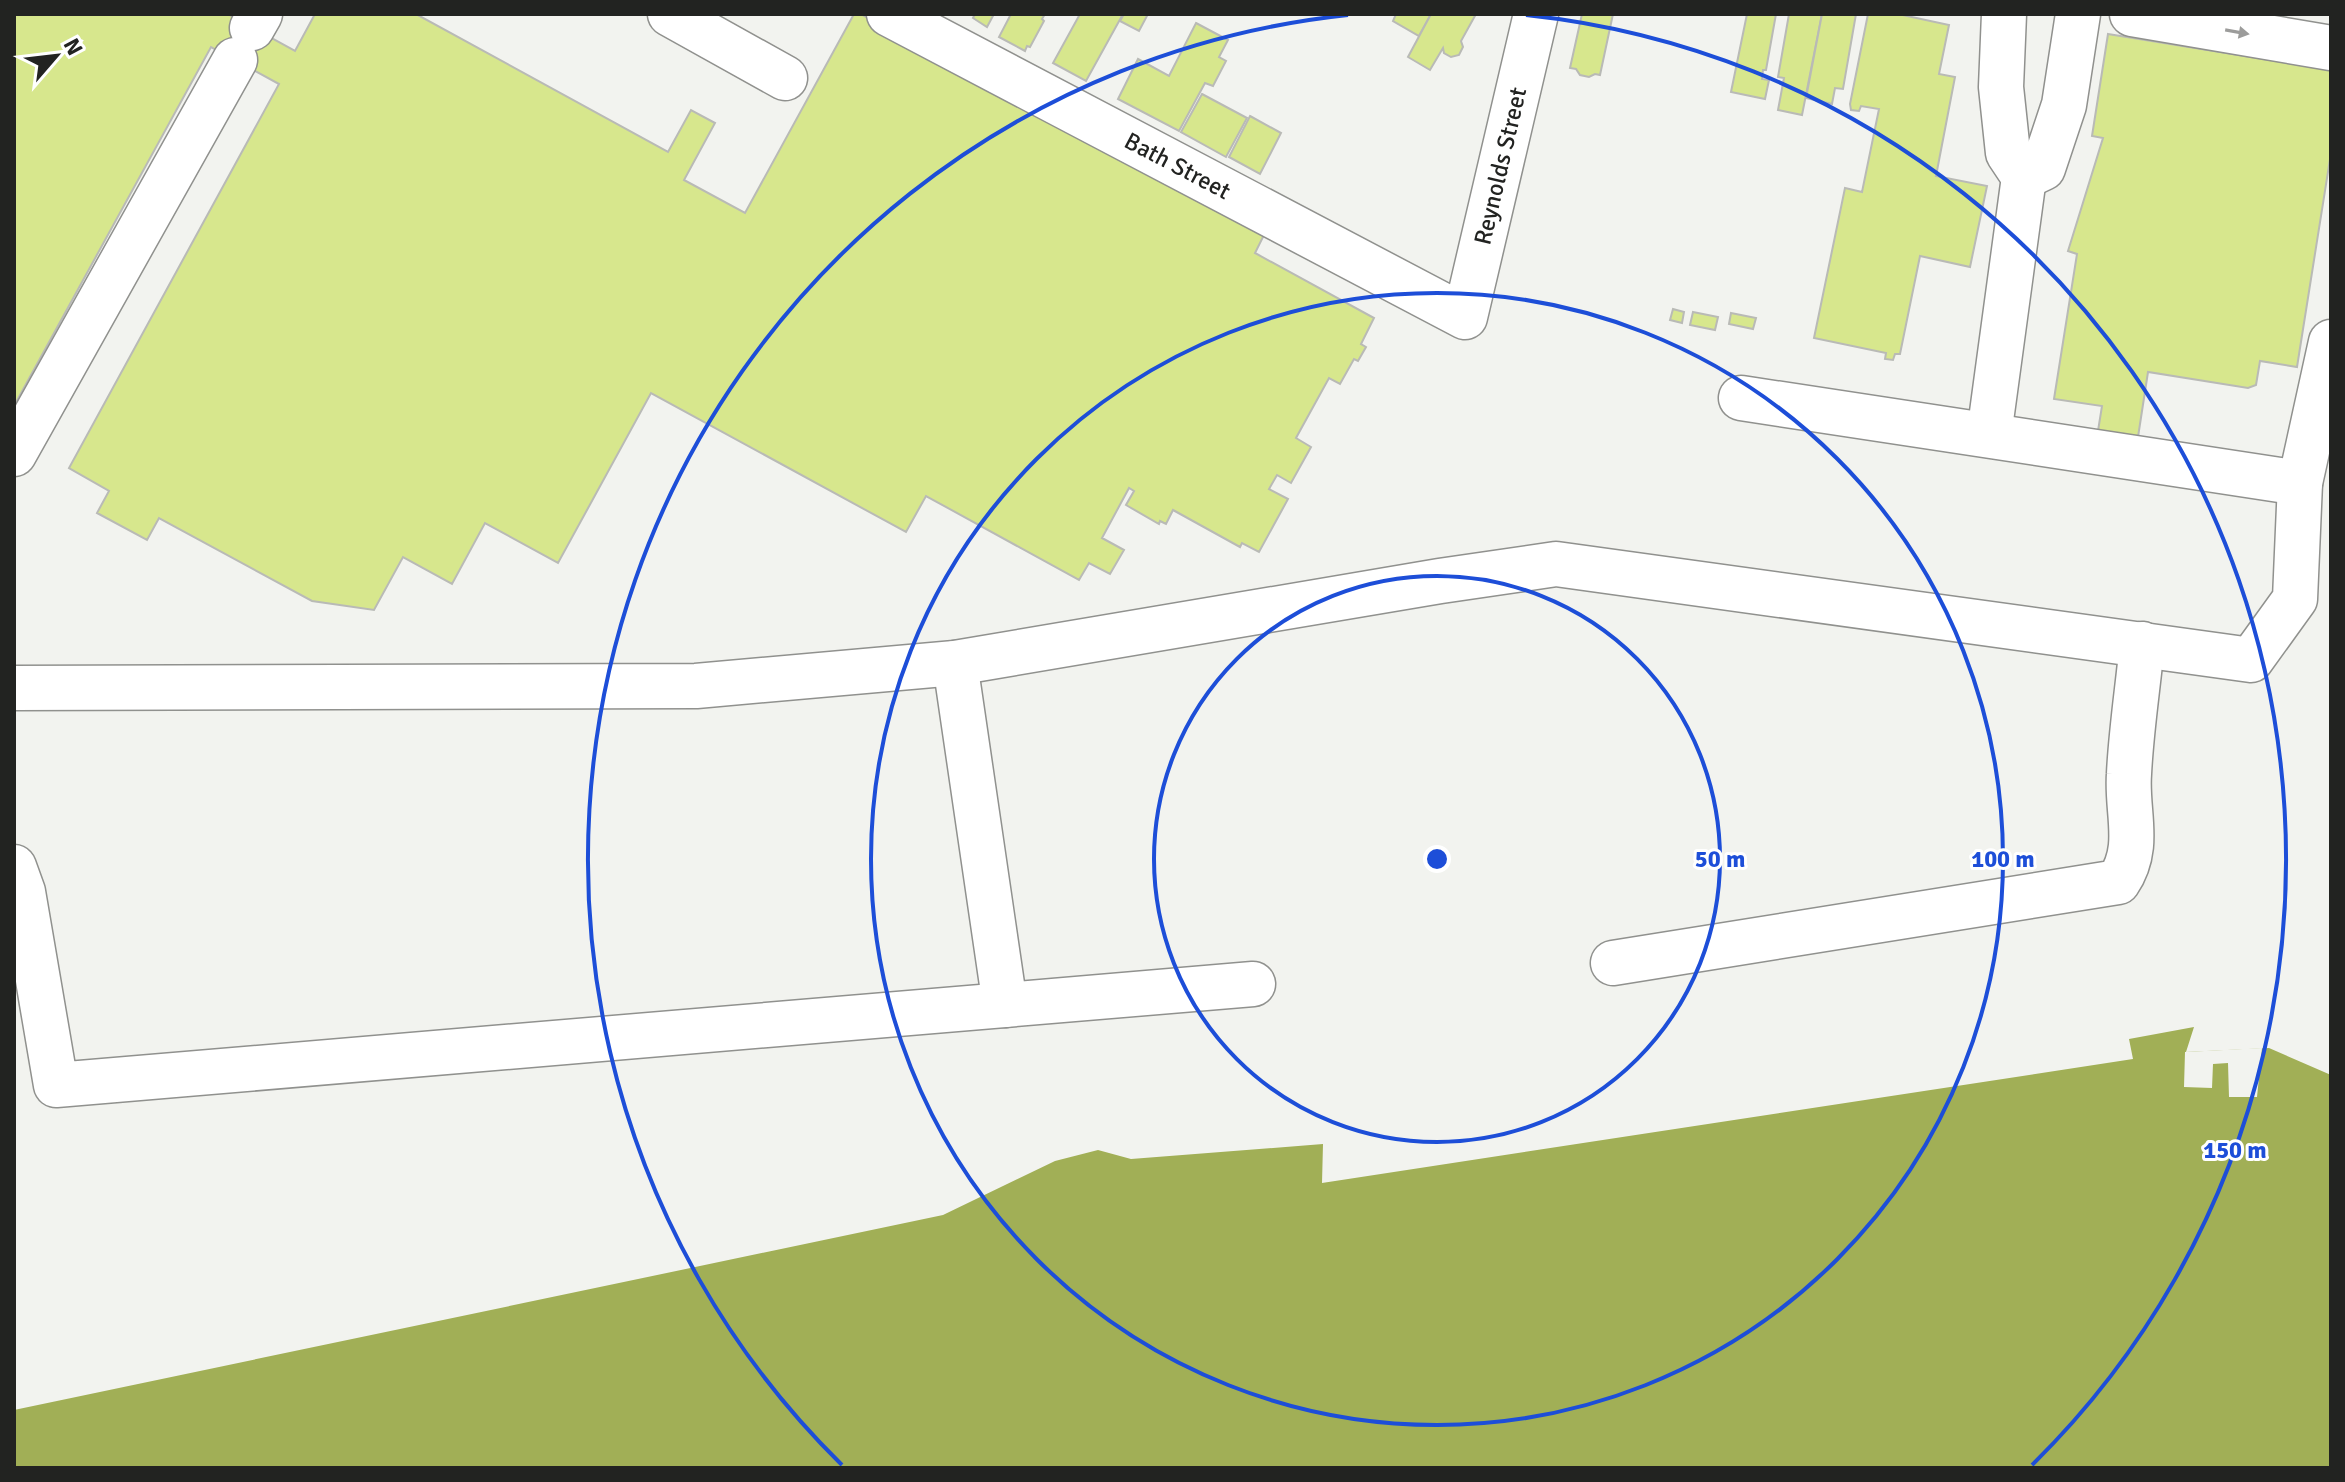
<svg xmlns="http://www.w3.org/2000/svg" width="2345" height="1482" font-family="Signika,sans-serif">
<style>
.water{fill:#a1af56}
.pier{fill:#f2f3ef}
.building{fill:#d7e78d;stroke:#b9bab6;stroke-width:2}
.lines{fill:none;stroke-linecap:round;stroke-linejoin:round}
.minor-casing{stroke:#90918e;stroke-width:47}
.minor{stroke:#fff;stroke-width:44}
.oneway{fill:#9c9c9b}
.ring{fill:none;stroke:#1d4ed8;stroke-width:4}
.labels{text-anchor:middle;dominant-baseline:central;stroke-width:6;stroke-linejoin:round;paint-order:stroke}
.street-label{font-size:24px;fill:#222321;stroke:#fff}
.centre{fill:#1d4ed8;stroke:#fff;stroke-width:4}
.ring-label{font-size:24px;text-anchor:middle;font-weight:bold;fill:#1d4ed8;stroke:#fff;stroke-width:6;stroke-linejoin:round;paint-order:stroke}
</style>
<rect width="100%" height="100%" fill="#f2f3ef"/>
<!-- water -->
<path class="water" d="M2194,1027L2186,1052L2269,1048L2331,1075V1468H14V1410L943,1215L1055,1161L1098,1150L1131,1159L1323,1144L1322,1183L2133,1059L2129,1039Z"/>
<!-- pier -->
<path class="pier" d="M2262,1048L2257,1097H2229L2228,1063L2213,1064L2212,1088L2184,1087L2185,1052Z"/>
<!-- building -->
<g class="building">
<path d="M14,14H228L295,51L315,14H416L668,152L691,110L715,123L684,180L745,213L854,14H861L1264,235L1255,253L1374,318L1361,344L1366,347L1358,361L1354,359L1340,384L1329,378L1296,438L1311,447L1291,483L1277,475L1269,489L1288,499L1259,552L1242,543L1240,547L1173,510L1166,524L1160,521L1159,524L1126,505L1134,491L1129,488L1102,538L1124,550L1110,574L1089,563L1079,580L926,496L906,532L651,393L558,563L485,523L452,584L403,557L374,610L312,601L159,518L147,540L97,513L109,491L69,468L279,84L211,47L14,406Z"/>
<path d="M975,14H994L987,27L973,18Z"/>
<path d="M1011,14H1045L1042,19L1044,21L1030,47L1027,46L1025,51L999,37Z"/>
<path d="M1080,14H1123L1086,81L1053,63Z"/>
<path d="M1124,14H1148L1139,31L1120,21Z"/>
<path d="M1396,14H1431L1419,36L1393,21Z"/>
<path d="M1431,14H1476L1461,41L1463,47L1459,55L1451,57L1444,53L1443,48L1430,70L1408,57Z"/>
<path d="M1582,14H1613L1600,75L1595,74L1589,77L1580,75L1576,69L1570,68Z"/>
<path d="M1747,14H1776L1766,70H1763L1762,79L1769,80L1765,99L1731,92Z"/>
<path d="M1789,14H1822L1802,115L1778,110L1784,78L1778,77Z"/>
<path d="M1822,14H1856L1843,89L1835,88L1832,104L1806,98Z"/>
<path d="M1868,14H1898L1949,25L1939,74L1955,77L1936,176L1987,186L1970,267L1920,256L1900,354H1895L1893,360L1885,359L1886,353L1814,338L1845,188L1862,192L1879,109L1861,106L1859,111L1851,110L1850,104Z"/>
<path d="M1196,23L1228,40L1219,57L1226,61L1213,86L1205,83L1179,131L1118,99L1138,59L1169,76Z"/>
<path d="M2108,34L2331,70V153L2297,367L2260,361L2256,385L2248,388L2148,372L2138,437L2098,431L2102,406L2054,399L2077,254L2068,251L2103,138L2092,136Z"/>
<path d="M1202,94L1247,118L1226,157L1181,132Z"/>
<path d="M1250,116L1281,133L1260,174L1229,157Z"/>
<path d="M1673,309L1684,312L1682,323L1670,320Z"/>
<path d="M1693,312L1718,317L1715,330L1690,325Z"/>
<path d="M1731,313L1756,318L1753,329L1729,324Z"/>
</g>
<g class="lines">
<!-- minor casing -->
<g class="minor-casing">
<g id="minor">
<path d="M670,14L785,78"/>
<path id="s1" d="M889,14L1465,317L1536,14"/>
<path d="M2132,14L2331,48"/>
<path d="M252,28L260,14"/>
<path d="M2024,177L2043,168L2064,105L2078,14"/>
<path d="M1741,398L2300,483L2331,342"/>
<path d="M1989,435L2024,177L2008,153L2001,87L2004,14"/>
<path d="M14,454L235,60"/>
<path d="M955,663L1005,1005"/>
<path d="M14,688L696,686L955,663L1440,581L1556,564L2251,660L2295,599L2300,483"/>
<path d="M14,867L23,892L56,1085L1253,984"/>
<path d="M1613,963L2118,882C2142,847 2126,812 2129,774C2131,731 2138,687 2142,644"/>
</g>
</g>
<!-- minor -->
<use href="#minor" class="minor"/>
</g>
<!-- one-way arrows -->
<defs><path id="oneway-solid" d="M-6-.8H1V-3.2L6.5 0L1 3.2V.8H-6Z" transform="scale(2)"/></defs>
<use class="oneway" href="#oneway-solid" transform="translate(2237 32) rotate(10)"/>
<!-- distance rings -->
<g class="ring">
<circle cx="1437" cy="859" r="283"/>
<circle cx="1437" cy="859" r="566"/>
<path d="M842 1465A849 849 0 0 1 1348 15M1526 15A849 849 0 0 1 2032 1465"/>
</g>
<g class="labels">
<!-- street labels -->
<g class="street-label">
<text stroke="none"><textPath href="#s1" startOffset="326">Bath Street</textPath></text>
<text stroke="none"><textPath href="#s1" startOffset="806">Reynolds Street</textPath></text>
</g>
</g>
<circle cx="1437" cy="859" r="12" class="centre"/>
<g class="ring-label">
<text x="1720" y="867">50 m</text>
<text x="2003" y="867">100 m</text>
<text x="2235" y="1158">150 m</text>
</g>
<!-- border -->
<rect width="2345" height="1482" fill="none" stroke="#222321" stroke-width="32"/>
<!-- north arrow -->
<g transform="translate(56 56) rotate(62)" stroke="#ffffff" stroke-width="6" paint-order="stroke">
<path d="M0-6L14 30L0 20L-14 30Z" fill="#222321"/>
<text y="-12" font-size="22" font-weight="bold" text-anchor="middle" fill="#222321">N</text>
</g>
</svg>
